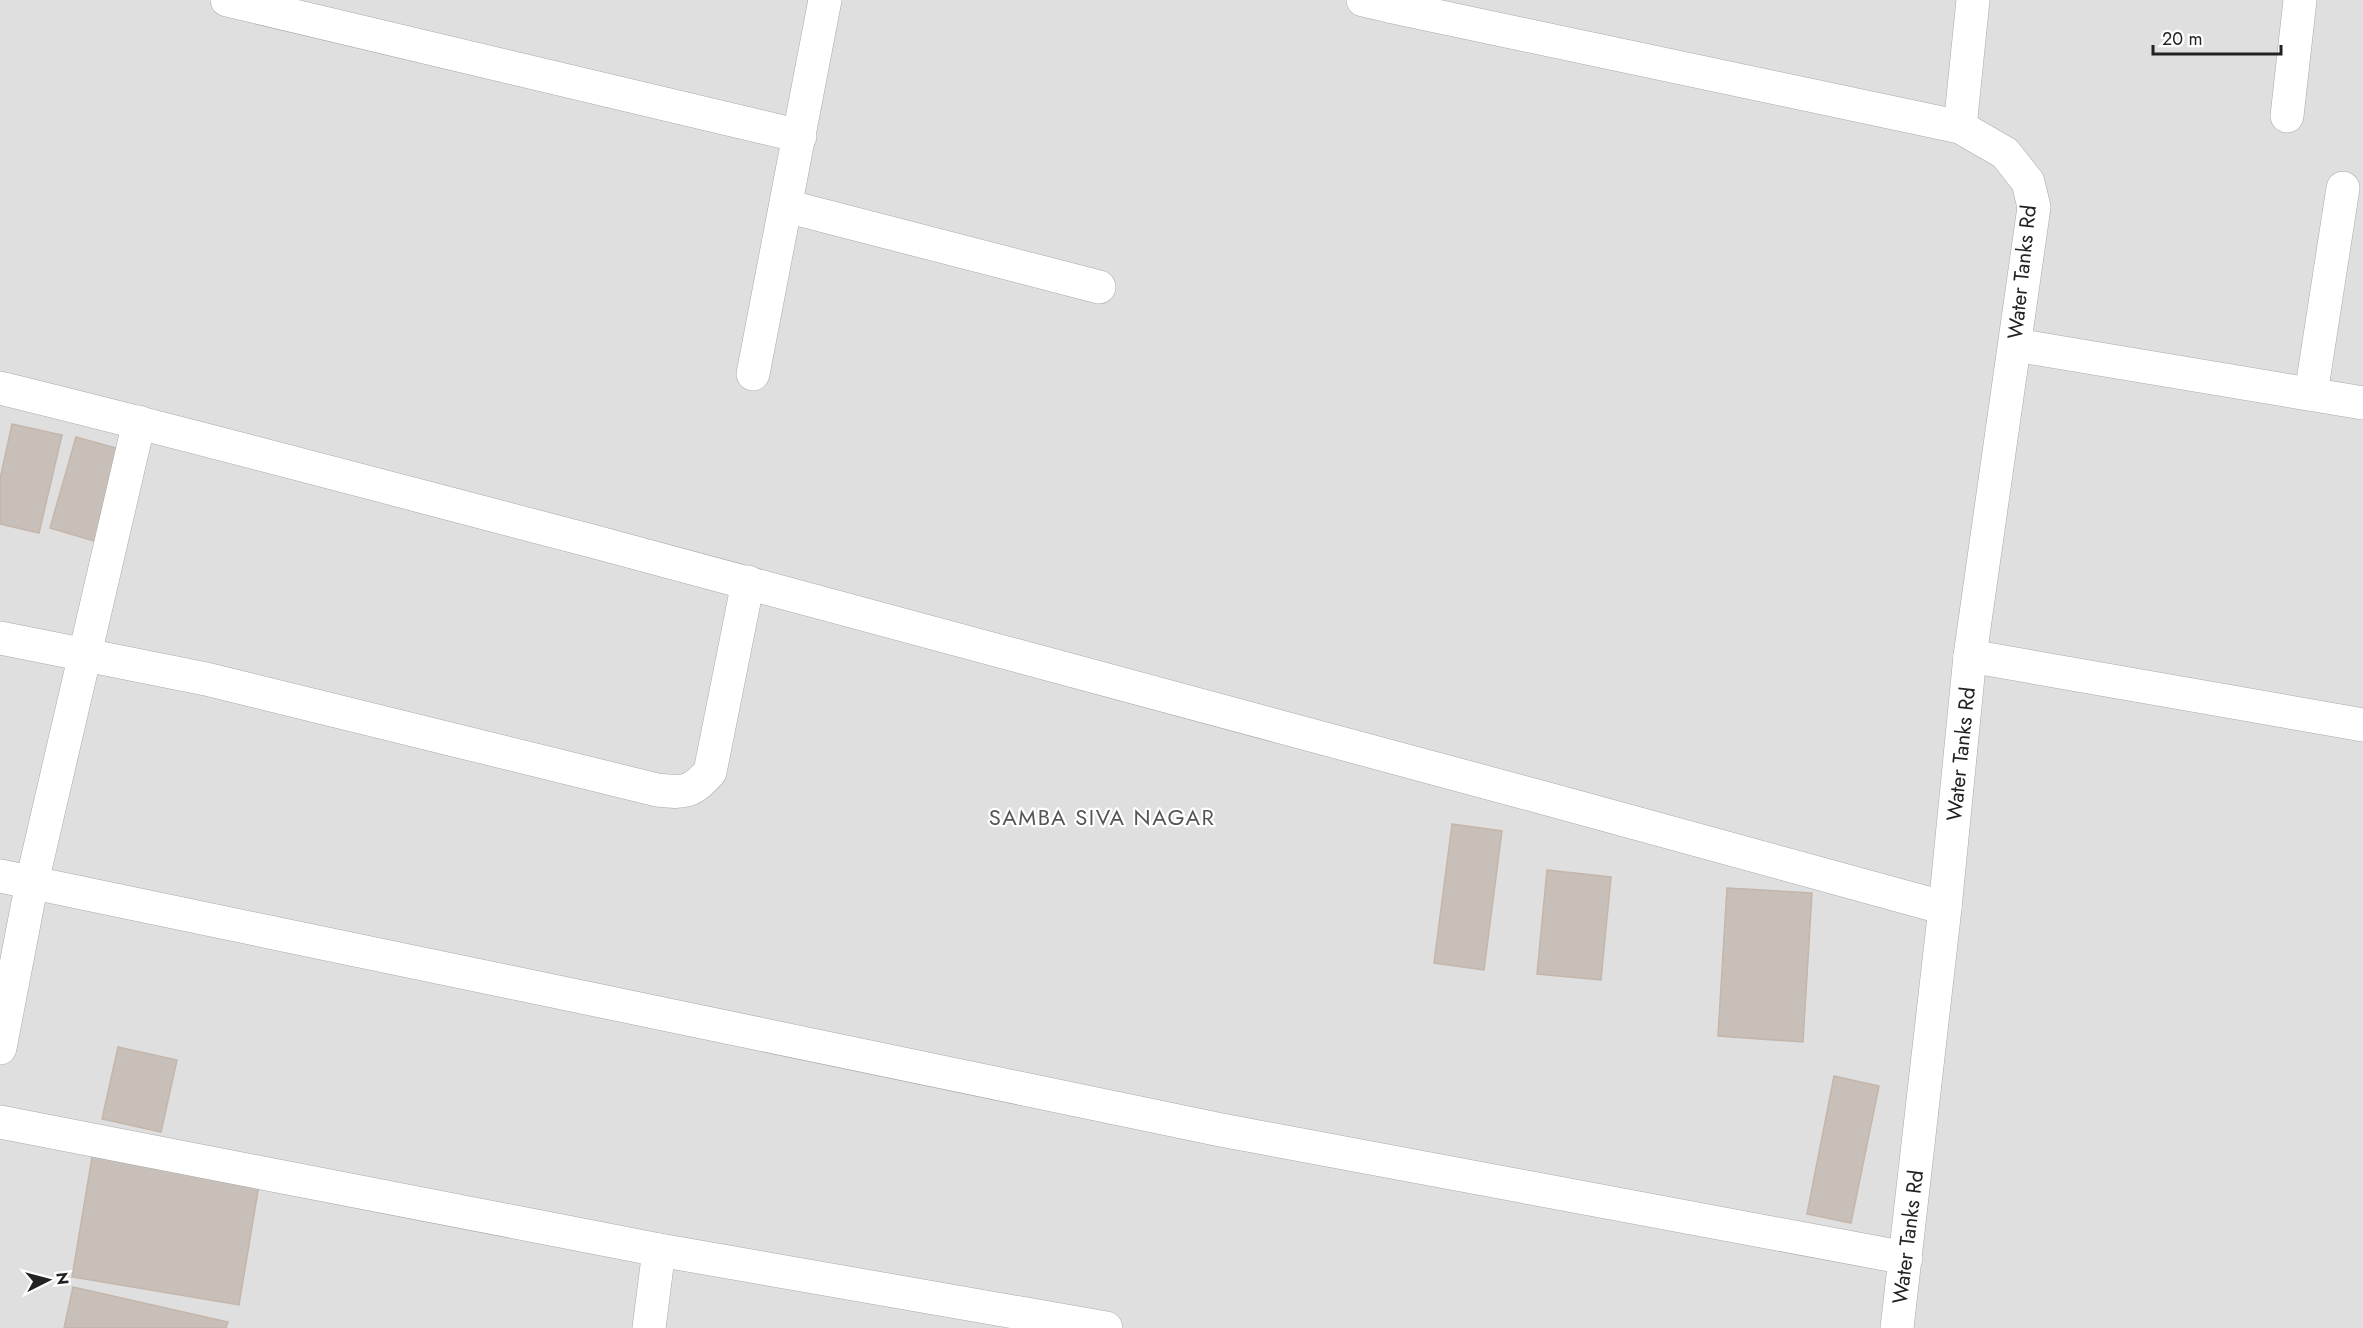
<svg xmlns="http://www.w3.org/2000/svg" width="2363" height="1328" font-family="Jost,sans-serif">
<style>
.residential{fill:#e0dfdf}
.building{fill:#c7bfb8;stroke:#c4b6ab;stroke-width:1.5}
.lines{fill:none;stroke-linecap:round;stroke-linejoin:round}
.minor-casing{stroke:#a9a9a9;stroke-width:34}
.tertiary-casing{stroke:#a9a9a9;stroke-width:34}
.minor{stroke:#fff;stroke-width:33}
.tertiary{stroke:#fff;stroke-width:33}
.labels{text-anchor:middle;dominant-baseline:central;stroke-width:4.5;stroke-linejoin:round;paint-order:stroke}
.street-label{font-size:21px;fill:#222;stroke:#fff}
.neighbourhood-label{font-size:22px;letter-spacing:1.5px;fill:#555;stroke:#fff}
</style>
<rect width="100%" height="100%" fill="#f2efe9"/>
<!-- residential -->
<rect class="residential" x="0" y="0" width="2363" height="1328"/>
<!-- building -->
<g class="building">
<path d="M12,424L62,435L39,533L0,524V479Z"/>
<path d="M76,437L127,451L101,543L50,528Z"/>
<path d="M1452,824L1502,831L1484,970L1434,963Z"/>
<path d="M1547,870L1611,877L1601,980L1537,974Z"/>
<path d="M1727,888L1812,893L1803,1042L1718,1036Z"/>
<path d="M118,1047L177,1060L161,1132L102,1119Z"/>
<path d="M1834,1076L1879,1086L1851,1223L1807,1214Z"/>
<path d="M93,1151L260,1179L239,1305L72,1277Z"/>
<path d="M73,1287L228,1322L226,1328H64Z"/>
</g>
<g class="lines">
<!-- minor casing -->
<g class="minor-casing">
<g id="minor">
<path d="M227,0L800,136"/>
<path d="M1389,6L1960,127L2005,153L2028,182L2034,207L1970,656L1945,908L1897,1328"/>
<path d="M2287,116L2300,0"/>
<path d="M1960,127L1973,0"/>
<path d="M786,206L1099,287"/>
<path d="M2015,345L2363,403"/>
<path d="M753,374L825,0"/>
<path d="M0,388C197,436 392,489 588,540C1041,659 1493,784 1945,908"/>
<path d="M2311,394L2343,188"/>
<path d="M0,638L206,679L657,790C685,793 691,793 710,772L748,582"/>
<path d="M1970,656L2363,725"/>
<path d="M0,876L1221,1130L1906,1258"/>
<path d="M0,1048L32,882L139,422"/>
<path d="M0,1122L659,1250L1106,1328"/>
<path d="M649,1328L659,1250"/>
</g>
</g>
<!-- tertiary casing -->
<g class="tertiary-casing">
<path id="tertiary" d="M1363,0L1389,6L1390,0"/>
</g>
<!-- minor -->
<use href="#minor" class="minor"/>
<!-- tertiary -->
<use href="#tertiary" class="tertiary"/>
</g>
<g class="labels">
<!-- street labels -->
<g class="street-label">
<text transform="translate(2022 272) rotate(-84)">Water Tanks Rd</text>
<text transform="translate(1961 754) rotate(-84)">Water Tanks Rd</text>
<text transform="translate(1908 1237) rotate(-83)">Water Tanks Rd</text>
</g>
<!-- neighbourhood labels -->
<g class="neighbourhood-label">
<text x="1102" y="817">SAMBA SIVA NAGAR</text>
</g>
</g>
<!-- north arrow -->
<g transform="translate(48 1280) rotate(84)" stroke="#ffffff" stroke-width="4.5" paint-order="stroke">
<path d="M0-4.5L10 22L0 15L-10 22Z" fill="#222222"/>
<text y="-9" font-size="16" font-weight="bold" text-anchor="middle" fill="#222222">N</text>
</g>
<!-- scale -->
<path d="M2153 45v9h128v-9" fill="none" stroke="#222222" stroke-width="3"/>
<text x="2162" y="45" font-size="18" fill="#222222" stroke="#ffffff" stroke-width="4.5" paint-order="stroke">20 m</text>
</svg>
